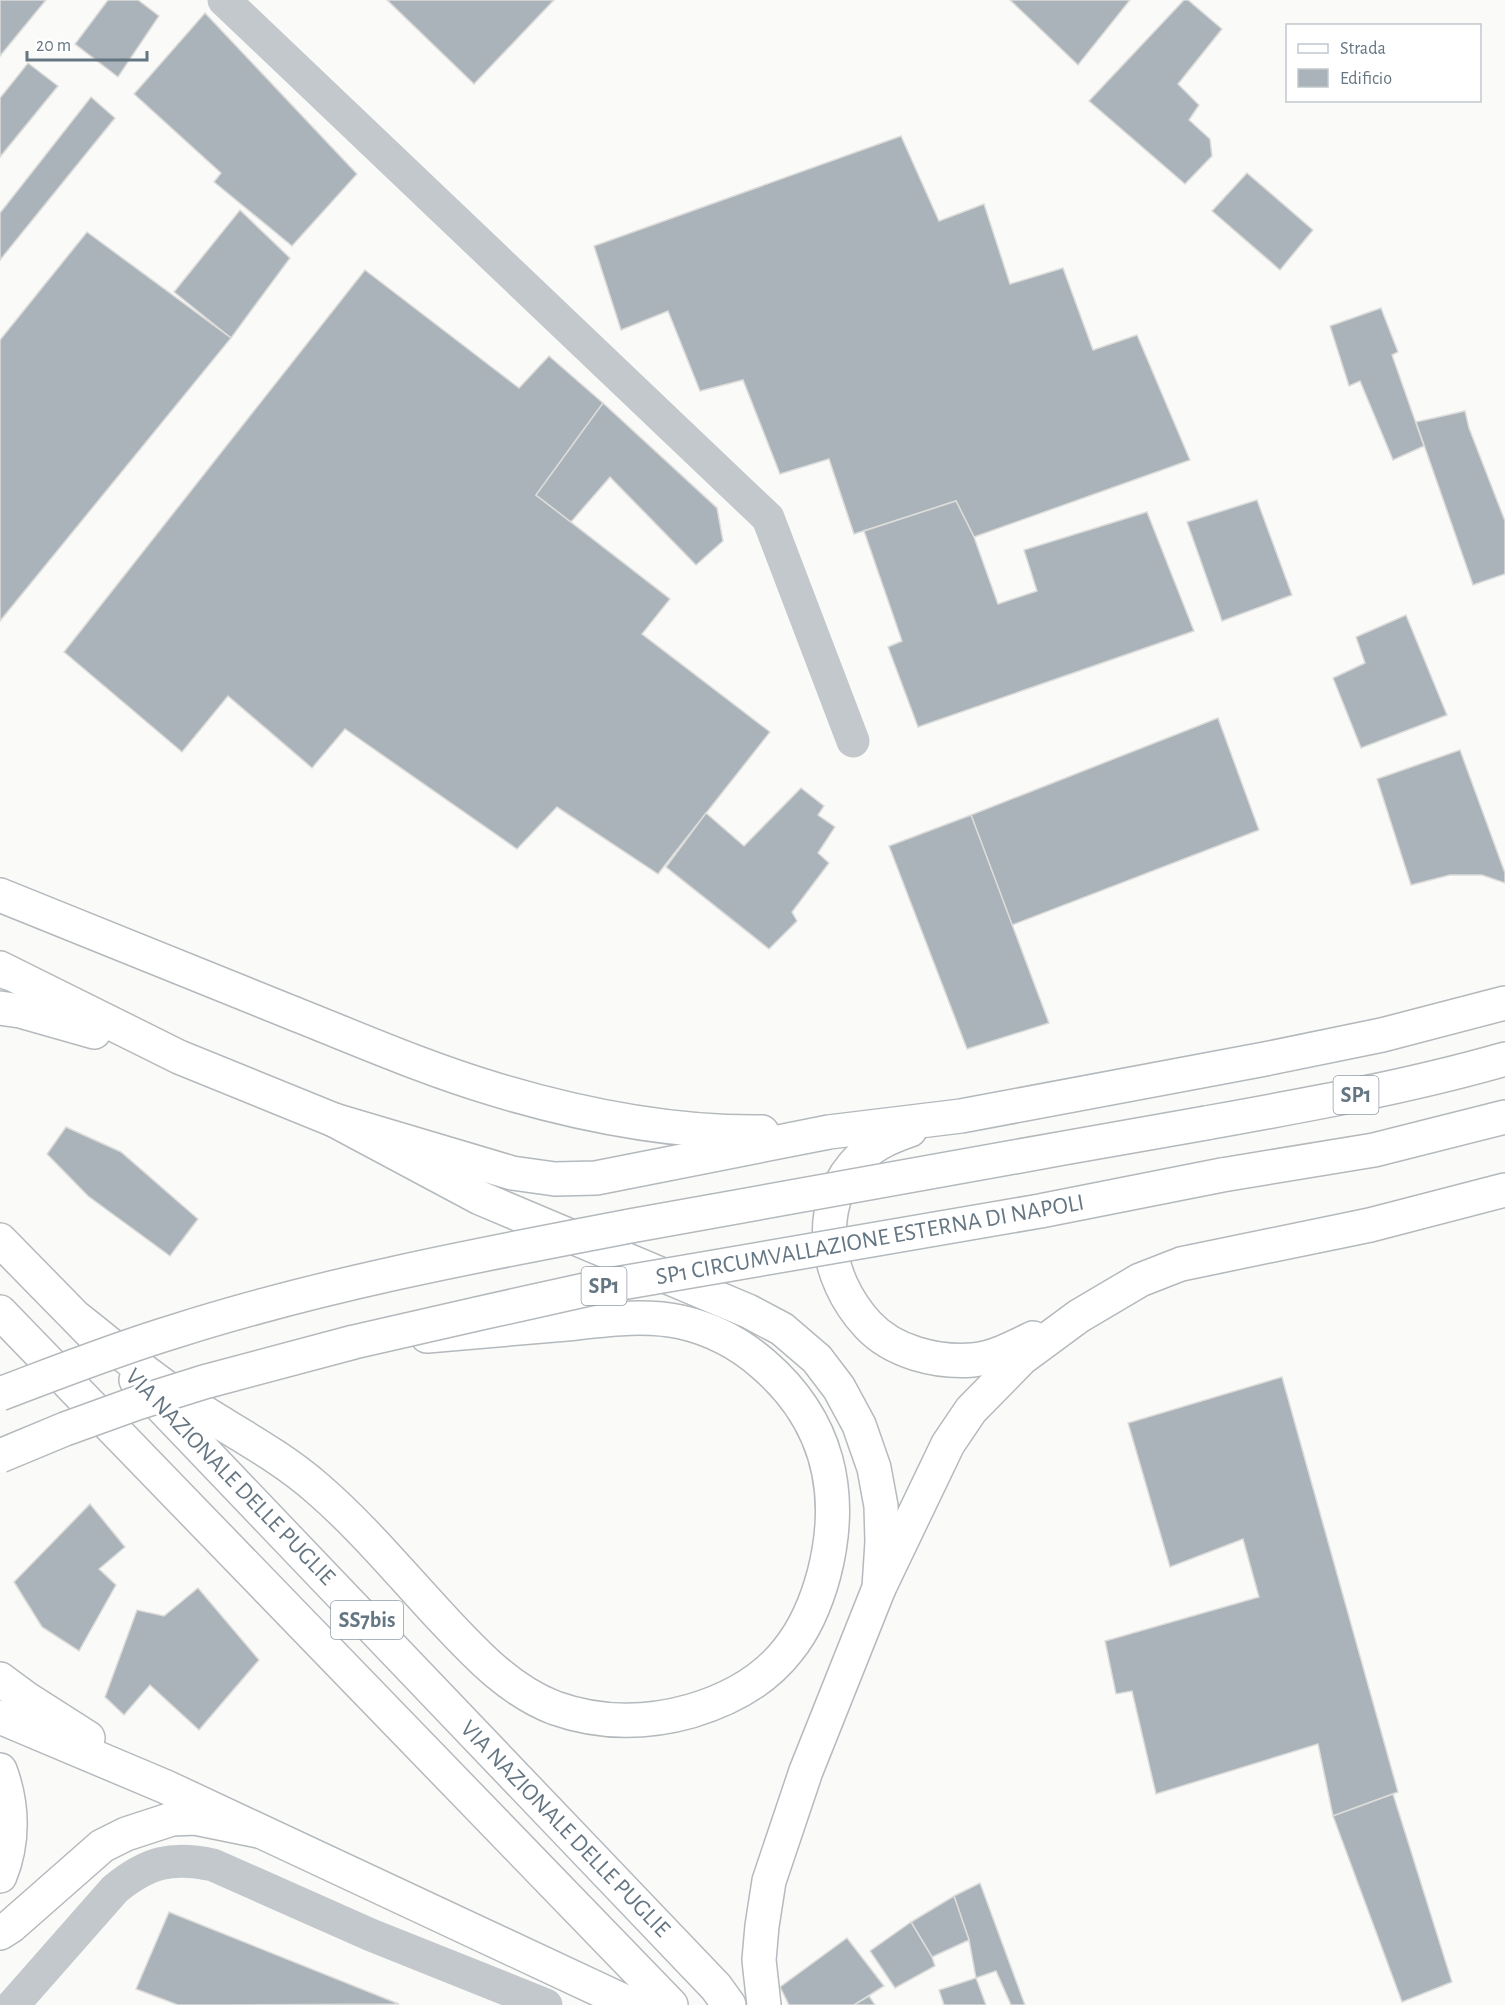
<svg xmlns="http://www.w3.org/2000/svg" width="1505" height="2005" font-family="'Alegreya Sans',sans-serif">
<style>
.building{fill:#aab3b9;stroke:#dcdcda;stroke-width:1.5}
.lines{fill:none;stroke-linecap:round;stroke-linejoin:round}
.primary-casing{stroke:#b5babe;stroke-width:36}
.highway-casing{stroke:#b4b9bd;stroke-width:36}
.street{stroke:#c3c8cc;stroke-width:33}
.primary{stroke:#fff;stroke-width:33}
.highway{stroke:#fff;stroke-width:33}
.highway-bridge-casing{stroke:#b4b9bd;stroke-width:36;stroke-linecap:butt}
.highway-bridge{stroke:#fff;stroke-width:33}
.labels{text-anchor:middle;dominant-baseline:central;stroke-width:6;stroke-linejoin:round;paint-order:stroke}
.shield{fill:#fff;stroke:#939fa8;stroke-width:1.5}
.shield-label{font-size:22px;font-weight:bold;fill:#657683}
.street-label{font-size:24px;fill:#657683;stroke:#fff}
</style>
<rect width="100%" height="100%" fill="#fafaf8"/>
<!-- building -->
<g class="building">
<path d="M0,0H46L0,56Z"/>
<path d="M108,0H138L159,16L118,77L75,44Z"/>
<path d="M387,0H554L474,84Z"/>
<path d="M1010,0H1130L1078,65Z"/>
<path d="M1184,0H1188L1222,29L1178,84L1199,105L1189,120L1210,139L1212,156L1185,184L1089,101Z"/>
<path d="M205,13L357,174L292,246L214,182L221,173L134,94Z"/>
<path d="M28,63L58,86L0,157V98Z"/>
<path d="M91,97L115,118L0,260V213Z"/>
<path d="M901,136L939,221L984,204L1010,284L1063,268L1093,350L1137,335L1190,460L974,537L956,501L854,534L829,459L780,474L743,380L700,391L668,311L621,330L594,246Z"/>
<path d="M1247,173L1313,230L1280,270L1212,211Z"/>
<path d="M240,210L290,258L231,338L174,292Z"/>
<path d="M87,232L231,338L0,621V340Z"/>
<path d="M365,270L519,388L549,356L603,403L536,495L670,599L642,634L770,732L658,874L557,807L517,849L345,729L312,768L228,696L182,752L64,652Z"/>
<path d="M1381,308L1398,352L1392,355L1424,446L1393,460L1360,381L1349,386L1330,326Z"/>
<path d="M603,403L717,508L723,541L696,565L610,477L571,522L536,495Z"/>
<path d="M1465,411L1469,428L1505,521V574L1473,585L1416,422Z"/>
<path d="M1257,500L1292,595L1222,621L1187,522Z"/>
<path d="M956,501L974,537L998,604L1037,591L1024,550L1147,512L1194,631L918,727L888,647L902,641L864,531Z"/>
<path d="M1406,615L1447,715L1361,748L1333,678L1365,663L1356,637Z"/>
<path d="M1218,718L1259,830L1012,925L971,815Z"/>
<path d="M1460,750L1505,873V883L1482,875H1450L1411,885L1377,779Z"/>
<path d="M801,788L824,806L818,815L835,827L818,853L829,863L792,912L797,921L769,949L666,867L706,813L744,846Z"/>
<path d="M971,815L1049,1023L967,1049L889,846Z"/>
<path d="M66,1127L121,1152L198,1219L170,1256L88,1196L47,1154Z"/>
<path d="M1282,1377L1398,1792L1333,1816L1318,1744L1156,1794L1132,1691L1116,1694L1105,1641L1259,1597L1243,1539L1170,1567L1128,1423Z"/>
<path d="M90,1504L125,1547L99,1569L116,1585L79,1651L42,1627L14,1582Z"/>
<path d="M198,1588L259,1660L199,1730L150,1685L124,1715L105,1697L137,1610L164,1616Z"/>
<path d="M1393,1794L1452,1982L1402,2002L1333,1816Z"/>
<path d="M980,1883L1025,2005H1011L996,1971L976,1978L969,1940L954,1896Z"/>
<path d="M954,1896L969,1940L932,1957L911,1922Z"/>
<path d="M169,1912L399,2004L178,2005L136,1989Z"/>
<path d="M911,1922L932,1957L935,1966L895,1988L870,1951Z"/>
<path d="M847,1938L884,1986L854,2005H789L780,1987Z"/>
<path d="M976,1978L986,2005H944L939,1990Z"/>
<path d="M869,1996L875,2005H854Z"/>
</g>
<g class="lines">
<!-- primary casing -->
<g class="primary-casing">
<g id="primary">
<path d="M0,968L179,1057L334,1120L480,1198L748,1311L782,1329L817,1359L839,1388L859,1425L874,1468L881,1506L882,1542L879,1588L806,1771L769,1881L762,1926L759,1960L764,2005"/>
<path d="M0,1008L20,1011L94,1032"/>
<path d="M0,1240L98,1340"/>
<path d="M0,1312L671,2005"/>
<path d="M136,1380L716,1987L729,2005"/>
<path d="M0,1679L27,1699L88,1738"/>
<path d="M0,1717L166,1787L632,2005"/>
</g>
</g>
<!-- highway casing -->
<g class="highway-casing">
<g id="highway">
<path d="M0,895C97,934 194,973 290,1012C358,1039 424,1068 494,1089C580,1115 672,1133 762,1132"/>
<path d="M0,970L8,973"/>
<path d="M334,1120L512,1173L555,1179L596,1178L829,1132L961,1116L1265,1059L1382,1035L1505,1003"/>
<path d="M1206,1123C1306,1105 1407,1087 1505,1059"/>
<path d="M910,1130C893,1136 875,1143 862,1156C812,1203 824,1278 868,1325C893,1352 937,1363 973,1360C994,1358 1015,1347 1033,1338"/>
<path d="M1222,1175L1374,1150L1505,1117"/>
<path d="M78,1319C115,1348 150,1378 189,1403C232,1431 278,1454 318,1489C362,1527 401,1574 441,1617C474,1652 508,1690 555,1708C600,1724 645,1724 691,1711C728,1700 764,1681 788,1650C805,1629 817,1600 824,1574C845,1492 828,1420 763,1364C739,1343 712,1329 681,1322C643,1314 604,1320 566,1324C519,1328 473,1332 427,1336"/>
<path d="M879,1588L948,1444L971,1410L1022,1358L1079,1316L1140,1280L1181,1264L1370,1225L1505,1190"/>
<path d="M0,1770C13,1804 14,1842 0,1876"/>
<path d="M0,1933L11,1926L102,1846L126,1834L172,1819L195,1818L259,1831"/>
</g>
</g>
<!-- street -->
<g class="street">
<path d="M224,0L768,518L853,741"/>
<path d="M13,2005L115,1889C148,1862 172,1856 213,1865L371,1935L546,2005"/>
</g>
<!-- primary -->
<use href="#primary" class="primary"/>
<!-- highway -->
<use href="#highway" class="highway"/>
<!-- highway-bridge casing -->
<g class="highway-bridge-casing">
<g id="highway-bridge">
<path d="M0,1394C58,1372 116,1349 176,1331C324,1284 478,1255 630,1226C822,1190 1014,1157 1206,1123"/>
<path d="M0,1456L65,1429L137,1403L204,1382L354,1342L481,1313L598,1287L1040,1211L1222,1175"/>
</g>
</g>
<!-- highway-bridge -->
<use href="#highway-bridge" class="highway-bridge"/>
</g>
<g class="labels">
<!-- shield labels -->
<g class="shield">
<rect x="1333.5" y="1076" width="45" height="38" rx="4.5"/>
<rect x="581.5" y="1267" width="45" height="38" rx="4.5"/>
<rect x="331" y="1601" width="72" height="38" rx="4.5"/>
</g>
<g class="shield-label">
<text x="1356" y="1095">SP1</text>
<text x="604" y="1286">SP1</text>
<text x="367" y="1620">SS7bis</text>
</g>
<!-- street labels -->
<g class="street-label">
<text transform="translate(870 1240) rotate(-10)">SP1 CIRCUMVALLAZIONE ESTERNA DI NAPOLI</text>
<text transform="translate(230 1477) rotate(46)">VIA NAZIONALE DELLE PUGLIE</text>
<text transform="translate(565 1829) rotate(46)">VIA NAZIONALE DELLE PUGLIE</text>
</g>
</g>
<!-- legend -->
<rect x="1286" y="24" width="195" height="78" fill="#ffffff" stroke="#c1c8cd" stroke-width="1.5"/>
<rect x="1298" y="44" width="30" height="9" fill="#ffffff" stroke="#c1c8cd" stroke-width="1.5"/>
<text x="1340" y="54" font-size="18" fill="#657683">Strada</text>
<rect x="1298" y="69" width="30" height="18" fill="#aab3b9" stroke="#c1c8cd" stroke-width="1.5"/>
<text x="1340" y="84" font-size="18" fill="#657683">Edificio</text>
<!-- scale -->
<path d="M27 51v9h120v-9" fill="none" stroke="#657683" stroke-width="3"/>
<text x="36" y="51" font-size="18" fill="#657683" stroke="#ffffff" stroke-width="4.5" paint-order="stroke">20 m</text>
</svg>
